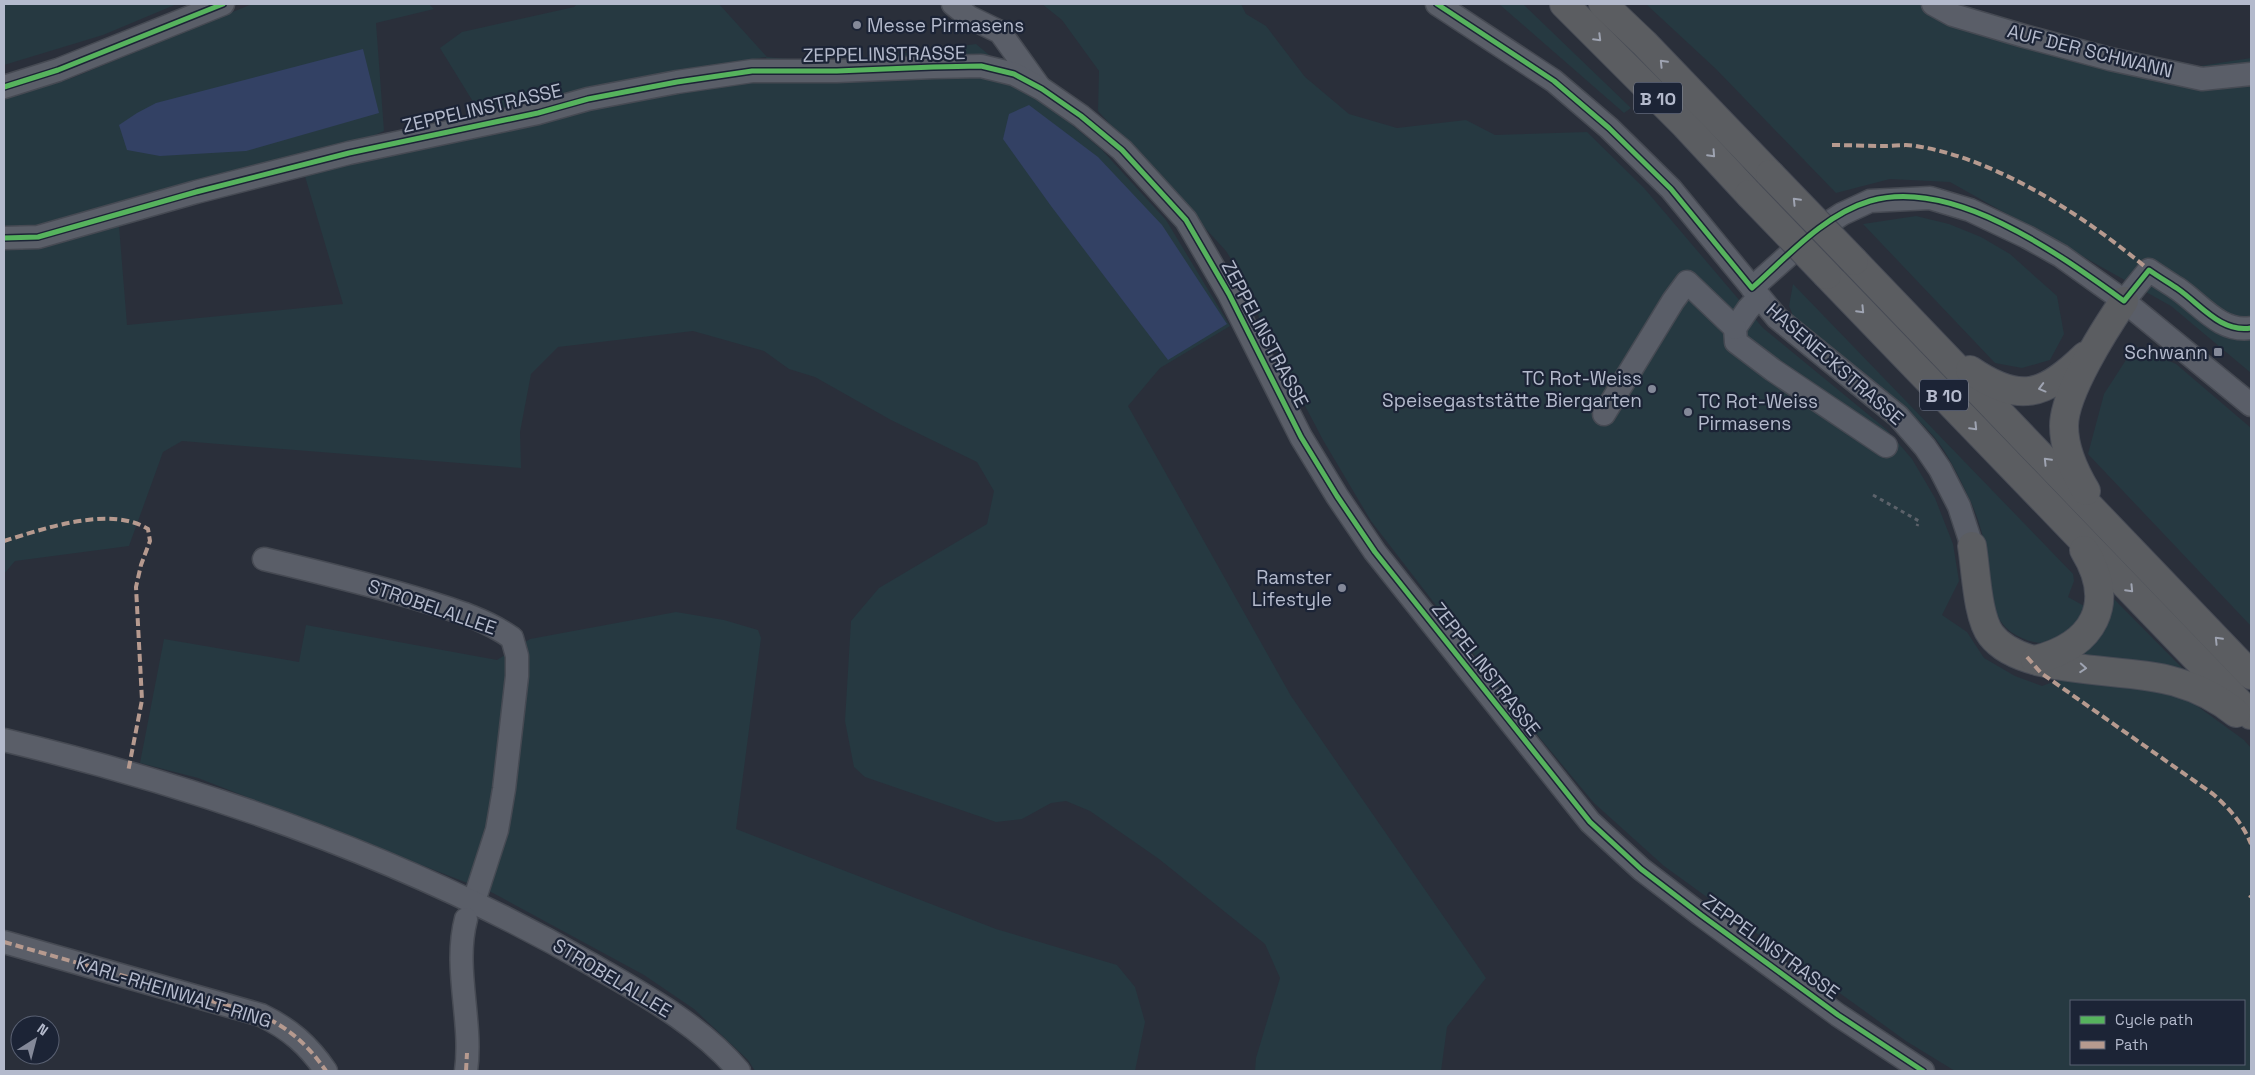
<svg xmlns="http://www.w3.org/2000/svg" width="2255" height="1075" font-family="'Space Grotesk',sans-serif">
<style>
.green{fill:#263941;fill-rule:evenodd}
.water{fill:#334164}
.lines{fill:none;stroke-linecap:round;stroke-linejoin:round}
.minor-casing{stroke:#464a53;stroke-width:25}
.highway-casing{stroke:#474b55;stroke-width:30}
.path{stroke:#5c626a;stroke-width:3;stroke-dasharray:4 4;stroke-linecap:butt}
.minor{stroke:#5a5e68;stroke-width:22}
.highway{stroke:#5b5d61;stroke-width:28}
.highway-bridge-casing{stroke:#474b55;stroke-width:30;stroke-linecap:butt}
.highway-bridge{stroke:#5b5d61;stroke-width:28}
.quiet{stroke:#b69a8f;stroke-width:4;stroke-dasharray:8 4;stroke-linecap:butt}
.cycleway-casing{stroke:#1c2436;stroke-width:8}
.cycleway{stroke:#56b35d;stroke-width:5}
.oneway{stroke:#9ea3b1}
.poi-dot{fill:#848999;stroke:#1c2436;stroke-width:2}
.labels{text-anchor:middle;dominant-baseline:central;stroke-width:4.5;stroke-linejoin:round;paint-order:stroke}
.shield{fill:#1c2436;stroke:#868d9f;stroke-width:1}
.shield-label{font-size:18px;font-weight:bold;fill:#b4bacc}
.poi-label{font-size:19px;fill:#b4bacc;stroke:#1c2436;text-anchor:end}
.street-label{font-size:19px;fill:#b4bacc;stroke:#1c2436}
</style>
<rect width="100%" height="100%" fill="#2a2f3a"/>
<!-- green -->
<g class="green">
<path d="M4,4H177L103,35L4,65Z"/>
<path d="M252,4H429L434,9L376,23L384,131L361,141L208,177L40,226L13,228L4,225V98L72,78Z"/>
<path d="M577,4H719L767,57C837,65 906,53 976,44L1102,150L1166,220L1230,326L1160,368L1128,406L1291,696L1486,978L1447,1027L1441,1071H1255L1256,1058L1280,978L1265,944L1159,859L1090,811L1066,801L1051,803L1022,819L996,822L865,777L854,767L845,721L851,621L879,588L987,524L994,491L977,462L891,420L815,377L789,369L764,351L693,331L558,347L531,374L520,432L521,468L182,441L163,452L129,546L15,561L4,574V249L119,226L127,325L343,304L304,173L643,96L769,80L766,57L619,83L507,109L480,113L440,48L462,32L574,7Z"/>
<path d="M1042,4H1241L1246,14L1266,26L1305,77L1349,114L1397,128L1466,120L1495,135L1587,132L1644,188L1763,328L1887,430L1912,459L1935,498L1953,544L1959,581L1942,615L1967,632L1984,658L2015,676L2042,686L2066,677L2161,692L2193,703L2244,740L2251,748V1071H1955L1906,1041L1664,866L1594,803L1519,713L1371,521L1323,440L1259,318L1255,297L1226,251L1098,111L1099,71L1062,20ZM2071,1001H2244V1064H2071Z"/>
<path d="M1499,4H1523L1631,108L1624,113Z"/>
<path d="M1646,4H1921L1958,23L2162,72L2251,58V373L2171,306L1950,182L1890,179L1836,193L1716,69Z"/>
<path d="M1916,216L1949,224L1981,237L2010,254L2057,296L2064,334L2050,360L2022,368L1995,363L1863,224Z"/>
<path d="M1793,284L2073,574L2074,581L2068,597L2084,606C2080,614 2075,629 2067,635C2051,649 2027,643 2011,632C1987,615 1993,579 1987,555C1983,534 1977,513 1967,494C1958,475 1948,454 1935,438C1913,412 1888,393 1862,373C1839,355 1817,336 1794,318L1789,306Z"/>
<path d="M2135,346L2176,364L2251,428V626L2088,454L2104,394Z"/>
<path d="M2111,596L2190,676L2074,658Z"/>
<path d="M676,612L724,620L758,630L761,638L736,829L996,929L1117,965L1135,987L1145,1022L1135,1071H755L748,1060L694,1009L644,975L493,893L198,778L140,763L164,639L299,662L306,625L497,660L530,639Z"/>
</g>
<!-- water -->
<g class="water">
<path d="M363,49L379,113L246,151L160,156L127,150L119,125L137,113L156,103Z"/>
<path d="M1029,105L1098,157L1162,225L1227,324L1168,360L1051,206L1003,139L1009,114Z"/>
</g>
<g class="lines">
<!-- minor casing -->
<g class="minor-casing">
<g id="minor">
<path d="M953,4L969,17L1000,32L1038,85"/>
<path d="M1437,4L1554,81L1609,128L1671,189L1777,318L1898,416L1925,447L1940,469L1959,506L1972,546"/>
<path d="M1933,4L1953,15L2024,36L2110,59L2202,79L2251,74"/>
<path d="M4,87L58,70L223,4"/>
<path d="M4,238L38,237L196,192L349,153L538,113L588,99L677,82L752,71H837L933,67L981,66L1014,74L1042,89L1081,116L1122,150L1186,220L1229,294L1301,437L1337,496L1375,552L1590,822L1641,869L1701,915L1838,1015L1923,1071"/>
<path d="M1752,288L1816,231L1842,214L1870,201L1930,198L1970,210L2027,237L2061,256L2124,301L2251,405"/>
<path d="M1759,297L1748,309L1735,328L1736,342L1773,370L1886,446"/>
<path d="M2124,301L2149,270C2159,277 2169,283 2178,289C2201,305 2221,333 2251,328"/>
<path d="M1604,414L1673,301L1687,282L1735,328"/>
<path d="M264,559C319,572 374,585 428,602C457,611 487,620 512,638L517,656V676L504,789L497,830L474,901"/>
<path d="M4,740C208,789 408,859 591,964C644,995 699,1024 739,1071"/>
<path d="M4,942L261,1015C290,1029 308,1045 326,1071"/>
<path d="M466,1071C473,1022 453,968 466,919"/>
</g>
</g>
<!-- highway casing -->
<g class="highway-casing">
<g id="highway">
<path d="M1564,4L1685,125L1749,194"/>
<path d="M1603,4L1644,43L1770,174"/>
<path d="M1854,261L2251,675"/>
<path d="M1827,275L2251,715"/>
<path d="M1970,370C2020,404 2044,396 2085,356"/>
<path d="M2086,491C2074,471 2064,449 2064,426C2064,393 2105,329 2124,301"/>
<path d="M1972,546C1976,569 1977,617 1991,635C2023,677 2126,666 2176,682C2197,688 2219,699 2236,713"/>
<path d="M2035,660C2094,645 2117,604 2084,550"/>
</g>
</g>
<!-- path -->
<path class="path" d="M1873,495L1919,521L1917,526"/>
<!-- minor -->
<use href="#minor" class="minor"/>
<!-- highway -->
<use href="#highway" class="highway"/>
<!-- highway-bridge casing -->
<g class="highway-bridge-casing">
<g id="highway-bridge">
<path d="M1770,174L1854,261"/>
<path d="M1749,194L1827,275"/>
</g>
</g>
<!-- highway-bridge -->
<use href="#highway-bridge" class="highway-bridge"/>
<!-- quiet -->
<g class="quiet">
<path d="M1832,145C1850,145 1868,146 1885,146C1895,146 1906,144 1916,146C1998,159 2086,217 2149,270"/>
<path d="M4,541C43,529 110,505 148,529L150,541L141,565L136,587L142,700L128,772"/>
<path d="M2027,657L2041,673L2213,794C2230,809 2243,824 2251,844"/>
<path d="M2250,898L2251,896"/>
<path d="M4,942L261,1015C290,1029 308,1045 326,1071"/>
<path d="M466,1071L467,1053"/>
</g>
<!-- cycleway casing -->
<g class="cycleway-casing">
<g id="cycleway">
<path d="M1437,4L1554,81L1609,128L1671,189L1752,288C1787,257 1823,215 1870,201C1954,177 2060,255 2124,301L2149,270C2159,277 2169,283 2178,289C2201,305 2221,333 2251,328"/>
<path d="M4,87L58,70L223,4"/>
<path d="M4,238L38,237L196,192L349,153L538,113L588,99L677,82L752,71H837L933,67L981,66L1014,74L1042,89L1081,116L1122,150L1186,220L1229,294L1301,437L1337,496L1375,552L1590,822L1641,869L1701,915L1838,1015L1923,1071"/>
</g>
</g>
<!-- cycleway -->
<use href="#cycleway" class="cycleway"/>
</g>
<!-- one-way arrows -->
<defs><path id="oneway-chevron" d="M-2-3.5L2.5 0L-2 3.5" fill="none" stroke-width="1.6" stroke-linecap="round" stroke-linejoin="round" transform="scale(1.25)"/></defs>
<g class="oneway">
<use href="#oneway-chevron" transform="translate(1598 38) rotate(45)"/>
<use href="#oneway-chevron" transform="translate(1663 63) rotate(-134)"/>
<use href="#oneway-chevron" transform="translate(1712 154) rotate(47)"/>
<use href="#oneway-chevron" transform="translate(1796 201) rotate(-134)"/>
<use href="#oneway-chevron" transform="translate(1861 310) rotate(46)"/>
<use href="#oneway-chevron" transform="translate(2042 388) rotate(165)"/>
<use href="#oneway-chevron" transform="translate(1974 427) rotate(46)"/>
<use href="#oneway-chevron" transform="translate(2047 461) rotate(-134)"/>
<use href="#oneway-chevron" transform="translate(2130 589) rotate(46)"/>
<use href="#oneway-chevron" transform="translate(2218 640) rotate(-134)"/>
<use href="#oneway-chevron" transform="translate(2083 668) rotate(4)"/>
</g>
<!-- markers -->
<g class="poi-dot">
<circle cx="857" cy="25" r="5"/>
<rect x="2213" y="347" width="10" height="10" rx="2.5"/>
<circle cx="1652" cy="389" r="5"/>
<circle cx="1688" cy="412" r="5"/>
<circle cx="1342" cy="588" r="5"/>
</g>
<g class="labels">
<!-- shield labels -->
<g class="shield">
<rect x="1634" y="82.5" width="48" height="31" rx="4"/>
<rect x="1920" y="379.5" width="48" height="31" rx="4"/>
</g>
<g class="shield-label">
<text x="1658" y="98">B 10</text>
<text x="1944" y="395">B 10</text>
</g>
<!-- poi labels -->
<g class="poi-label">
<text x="867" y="25" text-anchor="start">Messe Pirmasens</text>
<text x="2208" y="352">Schwann</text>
<text x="1642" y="378">TC Rot-Weiss<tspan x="1642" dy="22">Speisegaststätte Biergarten</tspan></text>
<text x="1698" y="401" text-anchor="start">TC Rot-Weiss<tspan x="1698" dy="22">Pirmasens</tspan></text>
<text x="1332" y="577">Ramster<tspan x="1332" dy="22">Lifestyle</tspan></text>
</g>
<!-- street labels -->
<g class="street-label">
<text transform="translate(2090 51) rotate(14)">AUF DER SCHWANN</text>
<text transform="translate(884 54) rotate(-1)">ZEPPELINSTRASSE</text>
<text transform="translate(482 108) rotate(-13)">ZEPPELINSTRASSE</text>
<text transform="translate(1265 334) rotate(62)">ZEPPELINSTRASSE</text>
<text transform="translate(1835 364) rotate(41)">HASENECKSTRASSE</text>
<text transform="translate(432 607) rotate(19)">STROBELALLEE</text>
<text transform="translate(1486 669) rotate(52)">ZEPPELINSTRASSE</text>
<text transform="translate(1771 947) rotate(36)">ZEPPELINSTRASSE</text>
<text transform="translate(612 978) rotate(31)">STROBELALLEE</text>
<text transform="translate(174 992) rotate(17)">KARL-RHEINWALT-RING</text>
</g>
</g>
<!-- border -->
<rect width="2255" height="1075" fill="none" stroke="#b4bacc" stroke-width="10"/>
<!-- legend -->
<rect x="2070" y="1000" width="175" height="65" fill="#1c2436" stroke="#596072"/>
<rect x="2080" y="1016" width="25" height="8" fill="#56b35d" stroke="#596072"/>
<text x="2115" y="1025" font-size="15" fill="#b4bacc">Cycle path</text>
<rect x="2080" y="1041" width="25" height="8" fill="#b69a8f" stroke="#596072"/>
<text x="2115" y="1050" font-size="15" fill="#b4bacc">Path</text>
<!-- north arrow -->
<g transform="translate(35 1040) rotate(36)"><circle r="24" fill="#1c2436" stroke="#596072"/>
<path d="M0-4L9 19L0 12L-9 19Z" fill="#848999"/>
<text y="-8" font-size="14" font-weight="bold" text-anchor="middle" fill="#b4bacc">N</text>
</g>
</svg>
